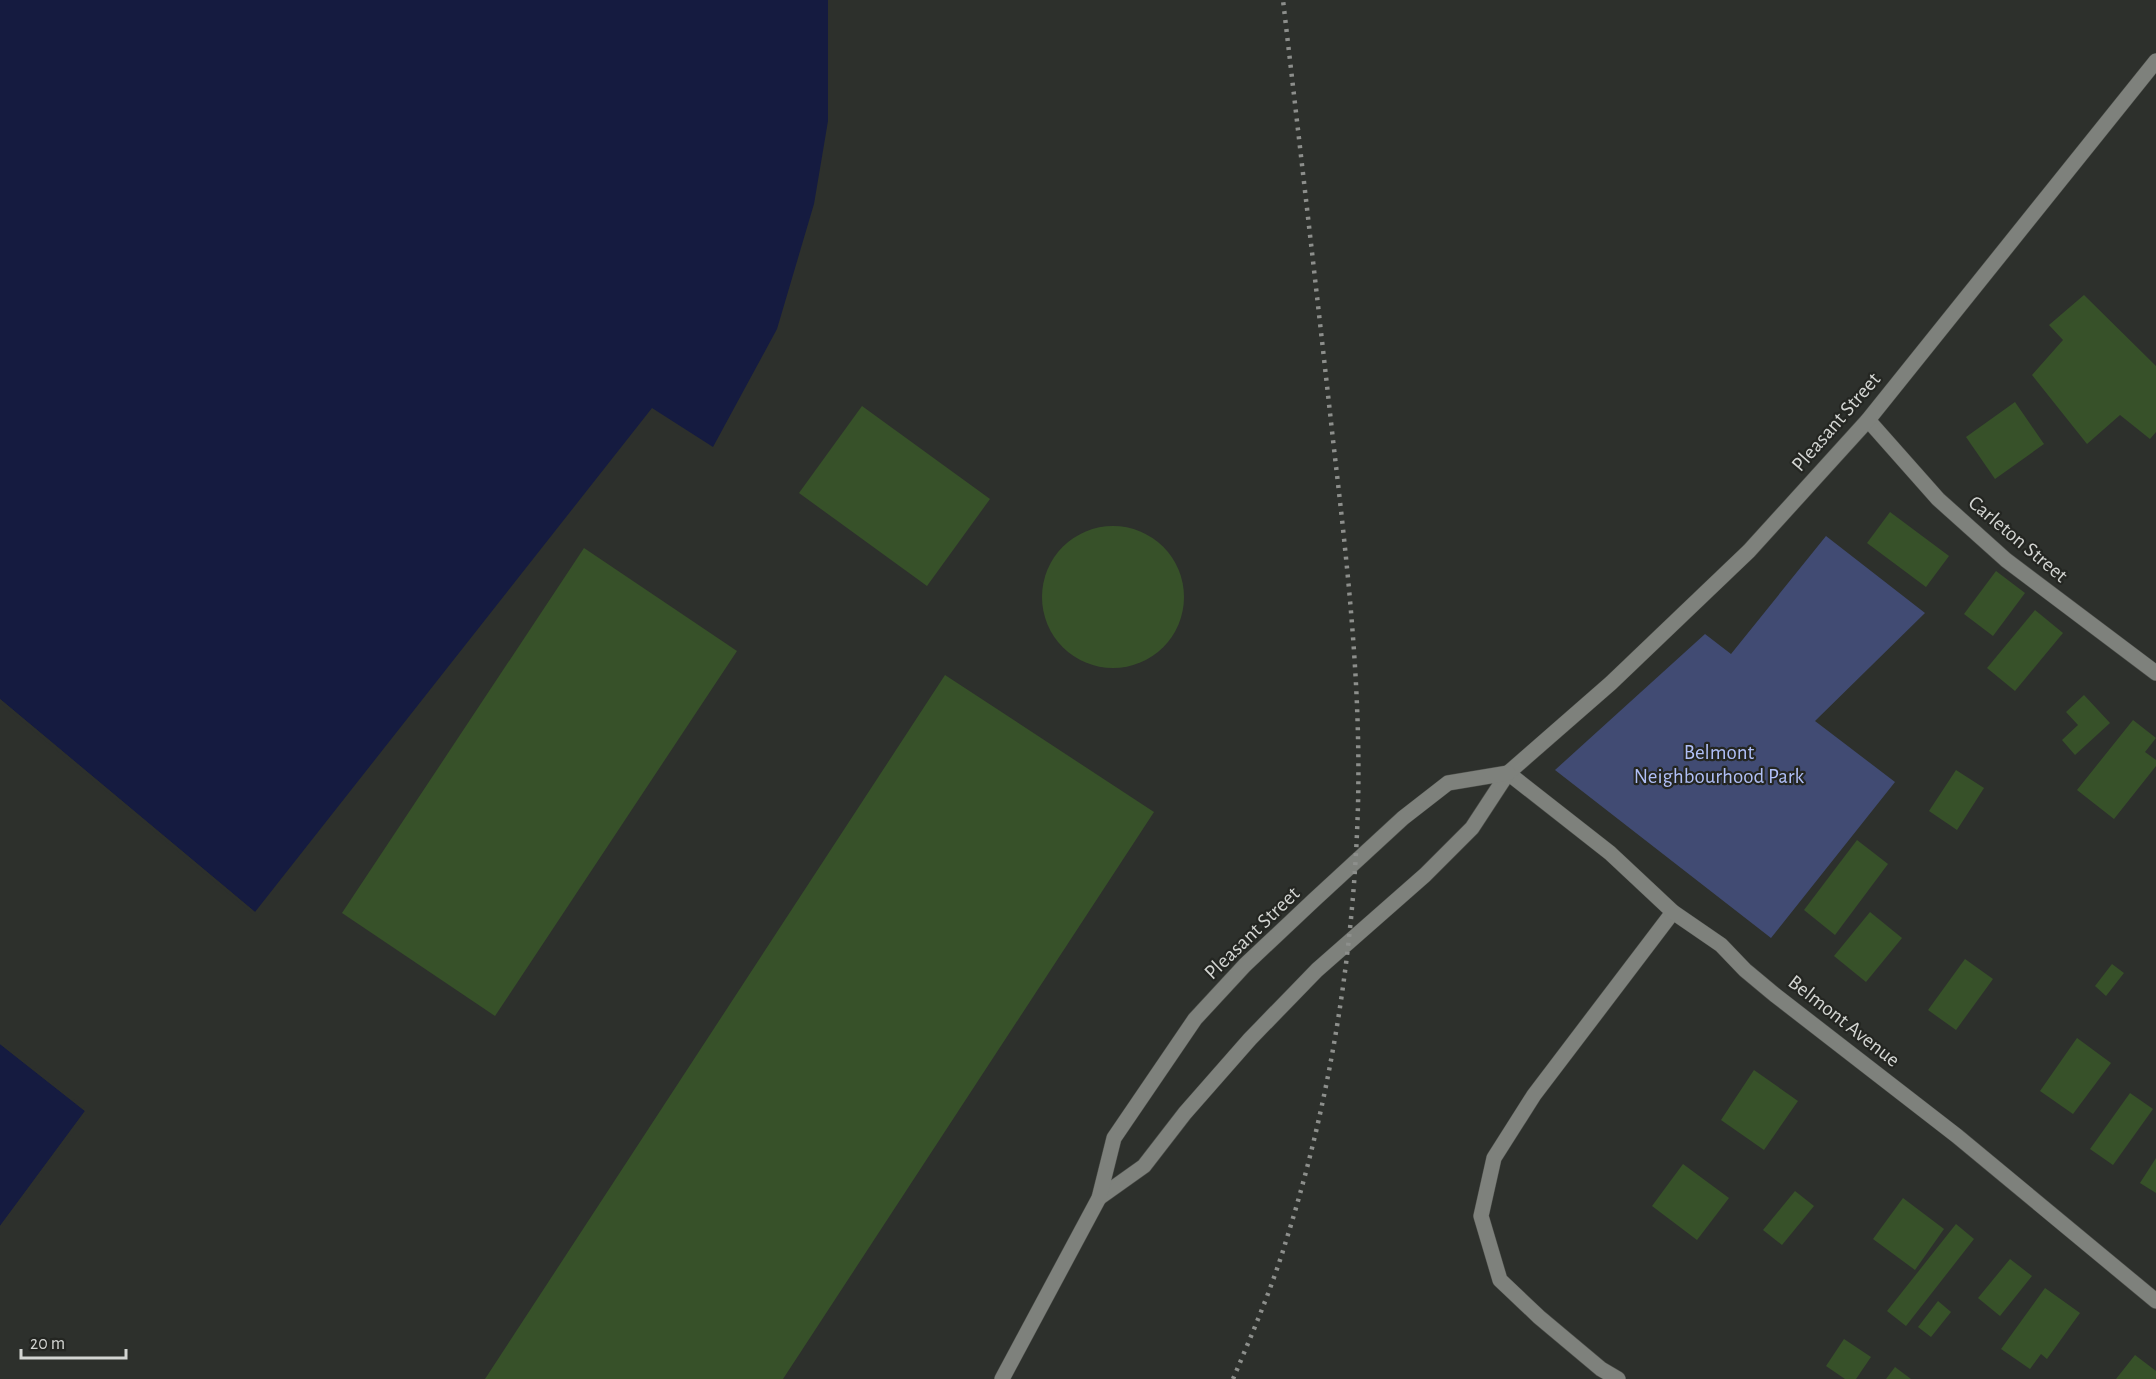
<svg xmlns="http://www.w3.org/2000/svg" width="2156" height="1379" font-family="'Alegreya Sans',sans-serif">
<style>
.green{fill:#414b73}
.water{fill:#151b40}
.pier{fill:#2d302c}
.building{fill:#375129}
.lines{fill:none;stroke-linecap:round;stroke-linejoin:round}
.service-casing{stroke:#4b4d49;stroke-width:16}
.minor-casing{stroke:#4b4d49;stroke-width:16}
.secondary-casing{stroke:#4b4d49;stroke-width:16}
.service{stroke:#7e817c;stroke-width:15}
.minor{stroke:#7e817c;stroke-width:15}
.secondary{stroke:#7e817c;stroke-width:15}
.rail{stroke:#8d8f8c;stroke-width:4.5;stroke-dasharray:3 6;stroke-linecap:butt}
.labels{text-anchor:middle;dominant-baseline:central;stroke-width:4.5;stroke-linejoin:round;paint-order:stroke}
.street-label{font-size:21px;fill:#d3d5d2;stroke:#242622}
.park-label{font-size:21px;fill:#b0bff6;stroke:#242622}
</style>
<rect width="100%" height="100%" fill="#2d302c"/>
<!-- green -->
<path class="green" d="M1826,536L1925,613L1815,721L1895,782L1771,938L1555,770L1705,634L1731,654Z"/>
<!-- water -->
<g class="water">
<path d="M0,0H828V121L814,204L777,329L713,447L652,408L255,912L0,699Z"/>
<path d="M0,1044L85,1111L0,1226Z"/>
</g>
<!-- pier -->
<g class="pier">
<path d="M0,699L255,912L257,914H253L0,703Z"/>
<path d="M0,1041L88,1111L0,1229V1226L85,1111L0,1044Z"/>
</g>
<!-- building -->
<g class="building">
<path d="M2084,295L2156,366V432L2150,439L2120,415L2087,444L2032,375L2063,340L2049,325Z"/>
<path d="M2015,402L2044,444L1995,479L1966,437Z"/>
<path d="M862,406L990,499L927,586L799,493Z"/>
<path d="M1890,512L1949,556L1926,587L1867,543Z"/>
<circle cx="1113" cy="597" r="71"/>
<path d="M584,548L737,651L495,1016L342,913Z"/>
<path d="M1996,571L2025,593L1993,636L1964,614Z"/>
<path d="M2035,610L2063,633L2015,691L1987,668Z"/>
<path d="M945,675L1154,812L783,1379H485Z"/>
<path d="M2084,695L2110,723L2075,755L2062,740L2078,725L2066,712Z"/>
<path d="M2133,720L2156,738L2145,752L2156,760V766L2114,819L2077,790Z"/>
<path d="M1956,770L1984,788L1957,830L1929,811Z"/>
<path d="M1857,840L1888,864L1835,935L1804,910Z"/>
<path d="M1870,912L1902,938L1866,982L1834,956Z"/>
<path d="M1965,959L1993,979L1956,1030L1928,1010Z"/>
<path d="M2112,964L2124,973L2106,996L2095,986Z"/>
<path d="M2077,1038L2111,1063L2073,1114L2040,1091Z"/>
<path d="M1754,1070L1798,1101L1764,1150L1721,1120Z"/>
<path d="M2130,1093L2153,1109L2113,1165L2090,1149Z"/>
<path d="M2156,1158V1193L2140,1183Z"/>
<path d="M1683,1164L1729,1198L1697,1240L1652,1206Z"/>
<path d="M1795,1191L1814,1206L1782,1245L1763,1230Z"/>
<path d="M1903,1198L1944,1229L1915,1270L1873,1239Z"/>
<path d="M1956,1224L1974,1239L1906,1326L1887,1311Z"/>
<path d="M2010,1259L2032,1276L2000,1316L1978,1298Z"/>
<path d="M2045,1288L2080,1313L2047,1359L2041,1354L2030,1369L2001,1349Z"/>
<path d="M1938,1301L1951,1312L1931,1337L1918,1327Z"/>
<path d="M1844,1339L1871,1357L1856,1379H1845L1826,1366Z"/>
<path d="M2135,1355L2156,1371V1379H2116Z"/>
<path d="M1895,1367L1911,1379H1886Z"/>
</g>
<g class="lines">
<!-- service casing -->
<g class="service-casing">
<path id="service" d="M1618,1379L1601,1369L1539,1317L1500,1280L1481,1216L1494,1158L1534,1095L1673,912"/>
</g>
<!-- minor casing -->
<g class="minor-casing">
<g id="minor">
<path d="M1868,420L1938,499L2006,560L2156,673"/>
<path d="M1508,773L1610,853L1673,912L1721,945L1745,970L1775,995L1957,1136L2156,1301"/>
</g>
</g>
<!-- secondary casing -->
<g class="secondary-casing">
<g id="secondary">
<path d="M1099,1198L1144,1166L1185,1113L1250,1039L1317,970L1425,875L1472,828L1508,773L1611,683L1749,551L1868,420L2156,61"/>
<path d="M1002,1379L1099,1198L1114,1138L1195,1019L1245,965L1314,900L1403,818L1448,783L1508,773"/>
</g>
</g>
<!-- service -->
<use href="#service" class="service"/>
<!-- minor -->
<use href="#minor" class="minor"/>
<!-- secondary -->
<use href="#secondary" class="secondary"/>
<!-- rail -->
<path class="rail" d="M1233,1379C1252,1334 1272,1288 1286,1241C1330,1101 1354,953 1358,805C1361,684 1347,561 1333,440C1317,294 1300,147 1283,0"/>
</g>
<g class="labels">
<!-- street labels -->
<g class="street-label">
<text transform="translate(1836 422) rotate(-49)">Pleasant Street</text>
<text transform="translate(2018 539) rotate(40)">Carleton Street</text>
<text transform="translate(1252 933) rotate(-44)">Pleasant Street</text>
<text transform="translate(1844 1021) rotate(38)">Belmont Avenue</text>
</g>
<!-- park labels -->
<g class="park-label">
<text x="1719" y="752">Belmont<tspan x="1719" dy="24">Neighbourhood Park</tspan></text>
</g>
</g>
<!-- scale -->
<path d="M21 1349v9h105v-9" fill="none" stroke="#d3d5d2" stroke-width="3"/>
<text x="30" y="1349" font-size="18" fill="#d3d5d2" stroke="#242622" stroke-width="4.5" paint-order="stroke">20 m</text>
</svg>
